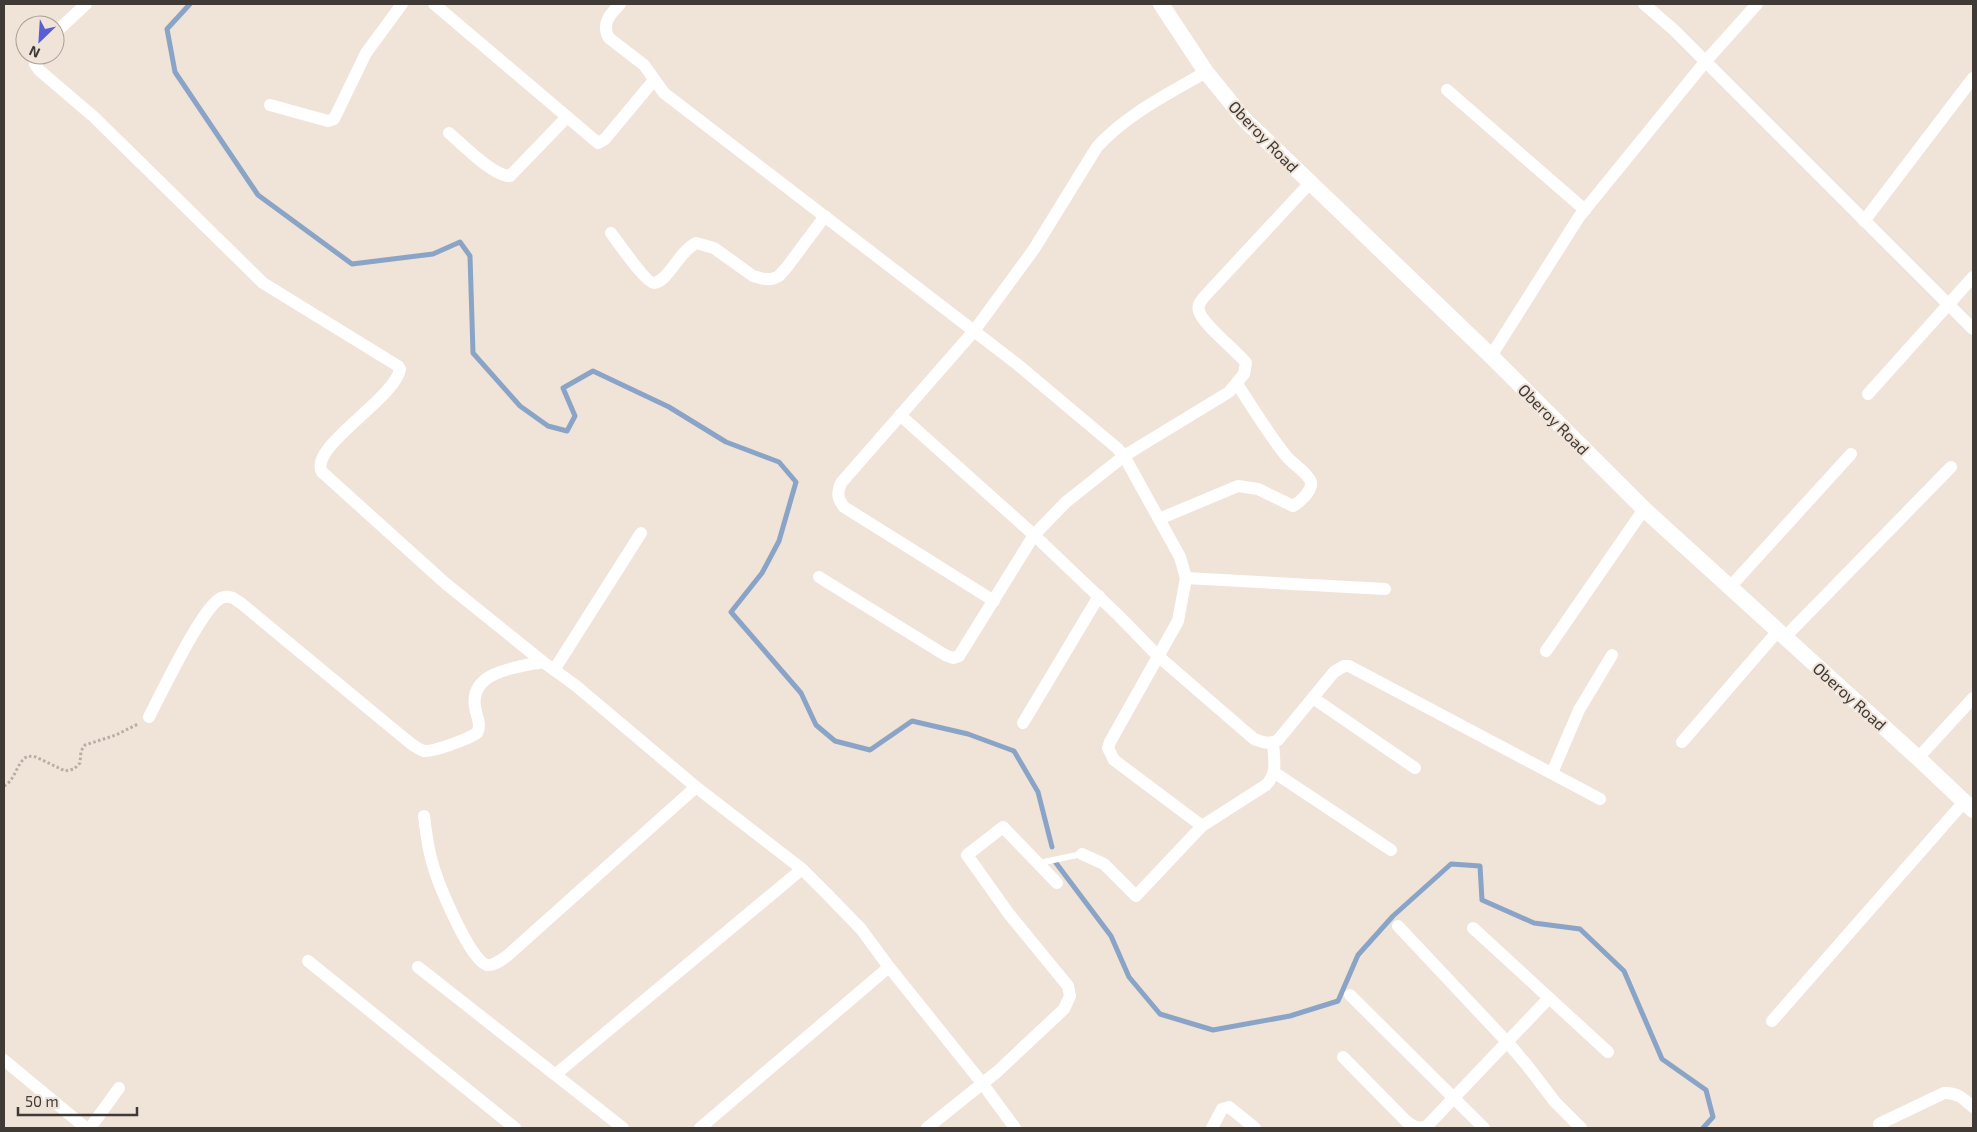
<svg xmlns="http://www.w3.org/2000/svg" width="1977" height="1132" font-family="'Exo 2',sans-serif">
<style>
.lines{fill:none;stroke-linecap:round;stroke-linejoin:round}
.stream{stroke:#8aa4c7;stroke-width:5}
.path{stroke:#b8ada4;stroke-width:3;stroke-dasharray:2.5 2.5;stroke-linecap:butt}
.service{stroke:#fff;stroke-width:6}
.minor{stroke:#fff;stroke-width:12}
.tertiary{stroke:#fff;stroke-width:16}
.labels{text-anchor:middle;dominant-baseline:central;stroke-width:4;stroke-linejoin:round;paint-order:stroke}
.street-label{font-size:16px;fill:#3f3a36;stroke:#f0e3d8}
</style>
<rect width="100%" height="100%" fill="#f0e3d8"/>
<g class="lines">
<!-- stream -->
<g class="stream">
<path d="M190,4L167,29L175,72L258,195L352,264L433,254L460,242L470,256L473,353L520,406L548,426L567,431L575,416L563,388L593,371L669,407L726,442L779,462L796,482L779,541L762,573L731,612L801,693L816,725L835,741L870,750L912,721L968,734L1014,751L1038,792L1052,847"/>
<path d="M1056,863L1111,936L1129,977L1160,1014L1213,1030L1290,1016L1338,1001L1358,955L1393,916L1451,864L1480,866L1482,900L1534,923L1580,929L1624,971L1662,1059L1706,1090L1713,1117L1703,1128"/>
</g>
<!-- path -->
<path class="path" d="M4,786C16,780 16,762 28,756L36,757L65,771L74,769L80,763L81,751L85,745L116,735L138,724"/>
<!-- service -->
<path class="service" d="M1039,863L1082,854"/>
<!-- minor -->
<g class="minor">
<path d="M434,4L598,143L605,139L654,80"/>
<path d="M620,4C610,14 601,24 609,38L644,65L664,93L1017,364L1117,448L1124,456L1180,557L1186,578L1178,621L1110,742L1108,748L1114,760L1202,826"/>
<path d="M1644,4L1674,30L1973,329"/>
<path d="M55,33L86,4"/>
<path d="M34,55L35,64L39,70L94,117L263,283L398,366L400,369C395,399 308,447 322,472L445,583L543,662"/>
<path d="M1447,90L1585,210"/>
<path d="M270,105L328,121L334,119L366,53L402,4"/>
<path d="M449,133C462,144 493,176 510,176L567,117"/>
<path d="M1864,221L1973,78"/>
<path d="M611,233C617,241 646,283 654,283C662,282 668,273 672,268C680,258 685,249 696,243L714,248L753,276L764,279H772L779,276L787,267L825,216"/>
<path d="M1491,356L1579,217L1705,62L1757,4"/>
<path d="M1868,394L1973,277"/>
<path d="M900,415L1034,535L1119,616L1158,656L1254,739C1262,742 1269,745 1278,740L1334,672L1344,666H1349L1600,799"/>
<path d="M1159,519L1238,486L1258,489L1293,506C1300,502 1312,491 1311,483C1310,475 1293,464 1287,457C1269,435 1253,408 1237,384"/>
<path d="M819,577L945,655L953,658L959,656L1034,535L1066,502L1124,456L1229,392L1244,374L1246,363C1236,350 1202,324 1199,311C1197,305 1201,301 1204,297L1310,183"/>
<path d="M1186,578L1385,589"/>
<path d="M1730,587L1851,454"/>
<path d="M994,601L844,507C837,498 837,493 841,483L974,331L1034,249L1097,147C1127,114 1168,94 1206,72"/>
<path d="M1785,637L1951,467"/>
<path d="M1546,651L1644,509"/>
<path d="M554,670L641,533"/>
<path d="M1313,698L1415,768"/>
<path d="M149,717C161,694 202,607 221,598C230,594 236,600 242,604L404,738C410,743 417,749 424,751C434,752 468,739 477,733C482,724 476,716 475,707C469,671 518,667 543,662L575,685L696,787L802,869L828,895L861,929L889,967L982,1083L1015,1128"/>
<path d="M1023,723L1099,596"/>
<path d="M1682,742L1778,631"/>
<path d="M1918,758L1973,698"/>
<path d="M1275,773L1391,850"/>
<path d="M1552,773L1579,710L1612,655"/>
<path d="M424,816C426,833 428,850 433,865C438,883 470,961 487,965C494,966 501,960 507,956L696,787"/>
<path d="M1082,854L1104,864L1136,896L1202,826L1266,785C1278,773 1274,759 1273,743"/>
<path d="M1398,926L1508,1043L1526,1064L1555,1102L1581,1128"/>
<path d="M1473,928L1608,1052"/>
<path d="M308,961L515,1128"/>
<path d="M418,967L623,1128"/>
<path d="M1350,995L1484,1128"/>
<path d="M1772,1021L1964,802"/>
<path d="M1343,1057L1406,1121C1413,1126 1418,1130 1427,1126L1549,998"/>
<path d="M4,1060L86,1128"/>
<path d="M556,1074L802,869"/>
<path d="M1879,1124L1944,1093C1957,1092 1964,1099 1973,1107"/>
<path d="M90,1128L119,1088"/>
<path d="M700,1128L889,967"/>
<path d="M927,1128L998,1071L1064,1009L1070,996L1068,986L1009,914L967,855L1003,827L1057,883"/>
<path d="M1212,1128L1222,1109L1229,1107L1255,1128"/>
</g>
<!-- tertiary -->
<path class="tertiary" d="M1161,4L1206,72L1245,120L1491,356L1644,509L1918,758L1973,810"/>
</g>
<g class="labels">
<!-- street labels -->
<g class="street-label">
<text transform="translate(1264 136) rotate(46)">Oberoy Road</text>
<text transform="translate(1554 419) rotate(45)">Oberoy Road</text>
<text transform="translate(1850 696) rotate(42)">Oberoy Road</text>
</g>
</g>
<!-- border -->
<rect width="1977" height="1132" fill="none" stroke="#3f3a36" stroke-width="10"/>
<!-- north arrow -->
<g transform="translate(40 40) rotate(205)"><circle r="24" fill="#f0e3d8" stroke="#a99f97"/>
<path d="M0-4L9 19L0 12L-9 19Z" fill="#585ed5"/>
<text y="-8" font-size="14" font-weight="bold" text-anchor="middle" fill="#3f3a36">N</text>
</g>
<!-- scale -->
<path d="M18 1107v8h119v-8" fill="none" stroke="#3f3a36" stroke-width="2.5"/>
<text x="25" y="1107" font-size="15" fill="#3f3a36" stroke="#f0e3d8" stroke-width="4" paint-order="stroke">50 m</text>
</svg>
